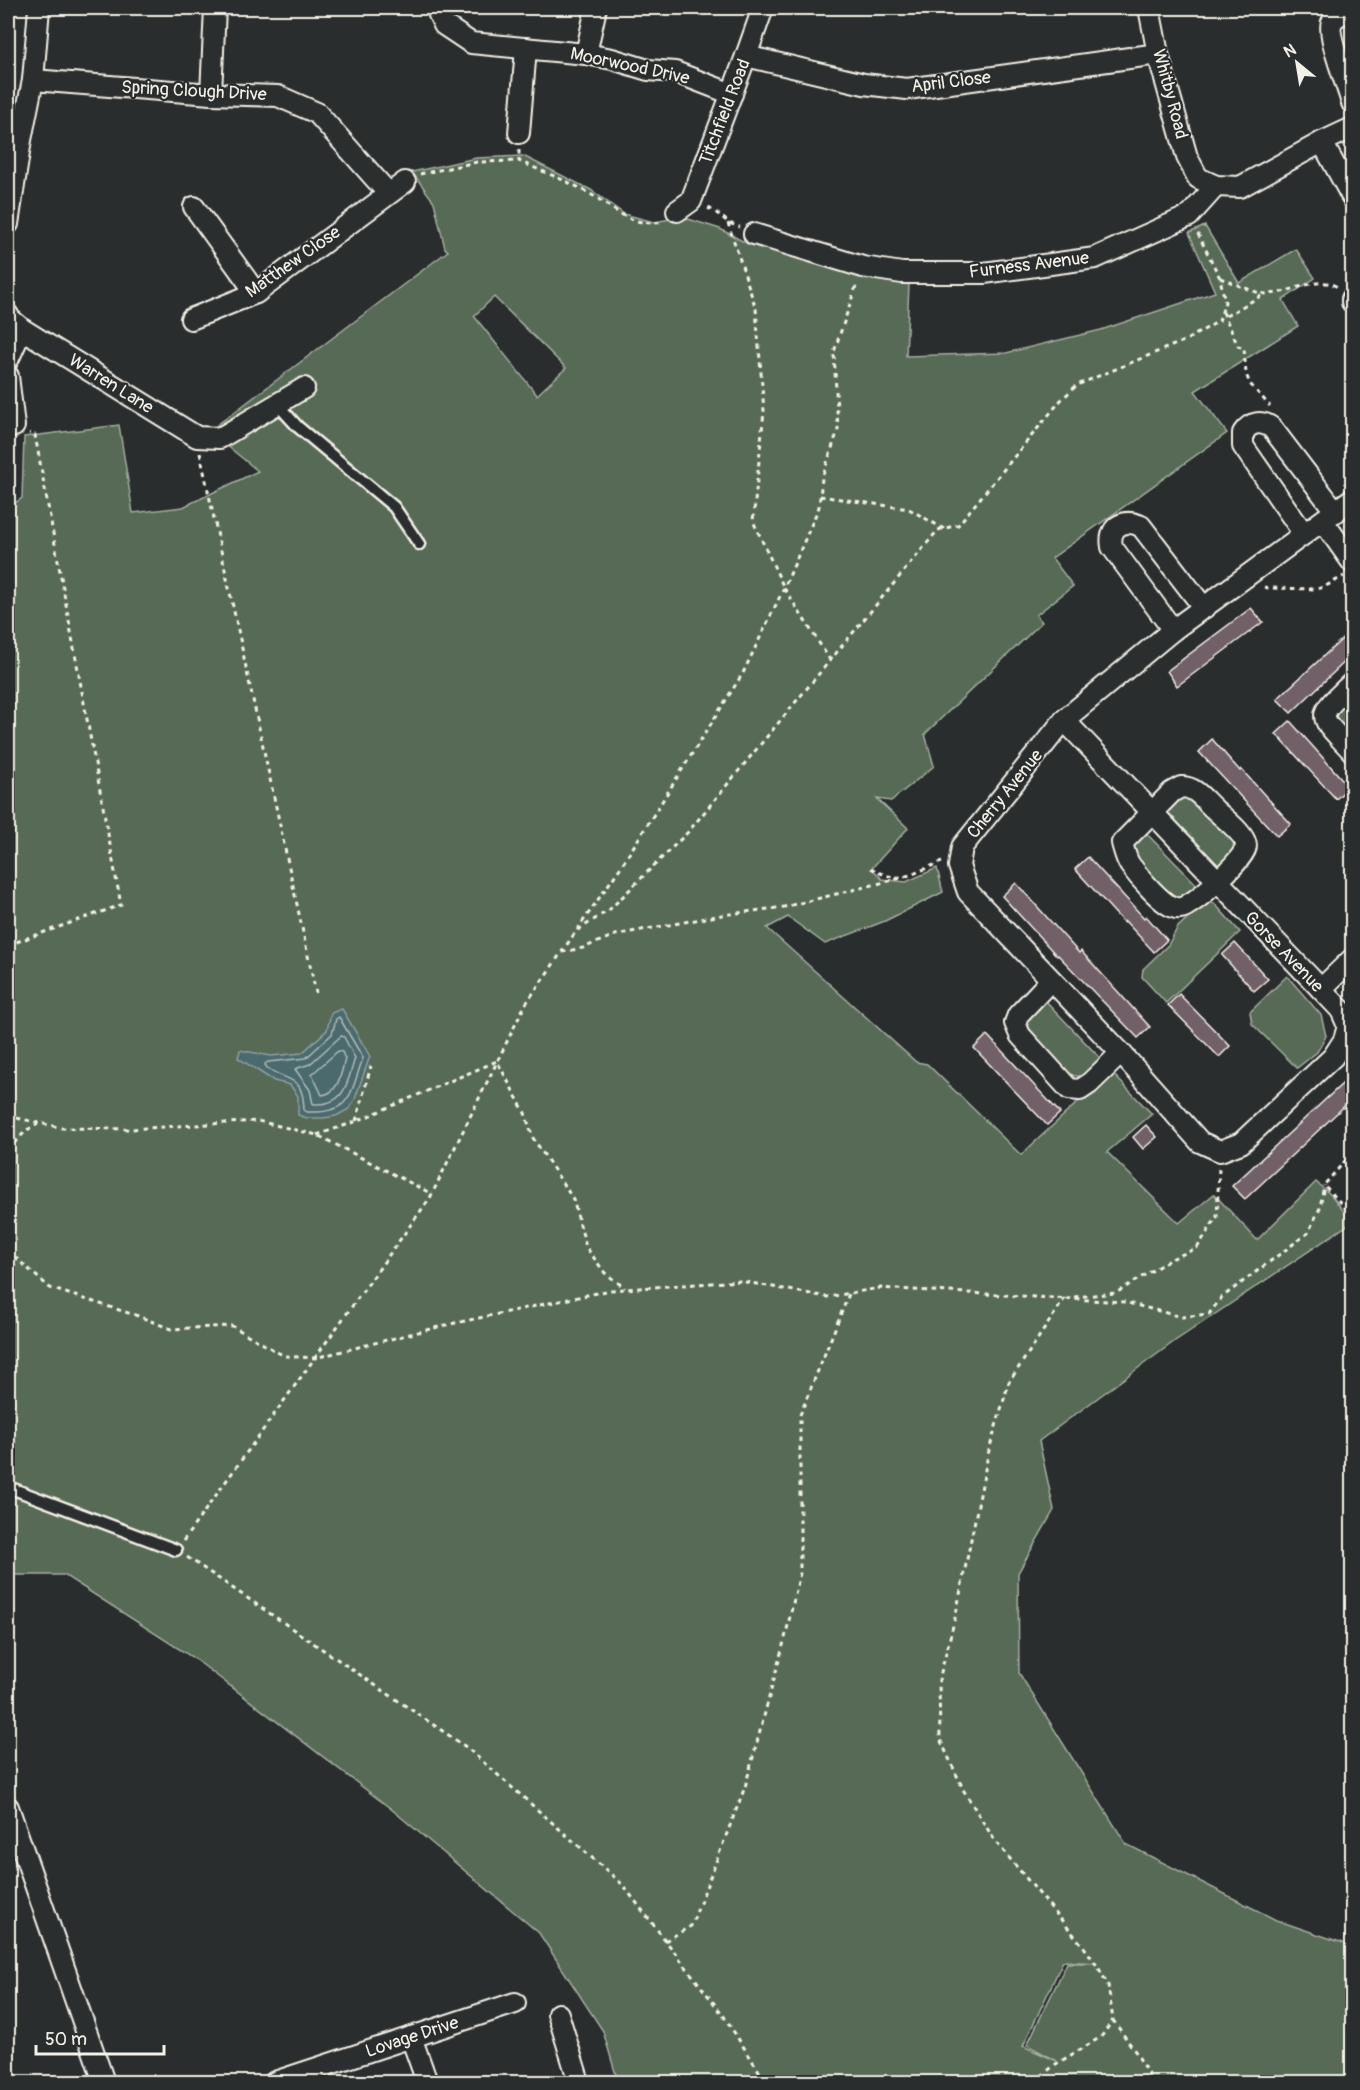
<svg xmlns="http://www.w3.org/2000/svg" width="1360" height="2090" font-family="Pangolin,sans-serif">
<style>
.green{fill:#566b57;stroke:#a5aea0;stroke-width:1.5;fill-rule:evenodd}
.water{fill:#4c6a6e;stroke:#8fa09f;stroke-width:1.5}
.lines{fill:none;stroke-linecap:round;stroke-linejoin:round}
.shore{stroke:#b1bbb7;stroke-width:1.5}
.building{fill:#726069;stroke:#f4f1e8;stroke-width:1.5}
.service-casing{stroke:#f4f1e8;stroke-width:15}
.minor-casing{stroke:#f4f1e8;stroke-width:24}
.path{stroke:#f4f1e8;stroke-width:3;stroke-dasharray:4.5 4.5;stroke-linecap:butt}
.service{stroke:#2a2d2e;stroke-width:10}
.minor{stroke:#2a2d2e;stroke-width:20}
.labels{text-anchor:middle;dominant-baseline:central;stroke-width:4.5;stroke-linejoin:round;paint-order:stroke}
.street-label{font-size:18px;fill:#f4f1e8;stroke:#2a2d2e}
</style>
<rect width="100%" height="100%" fill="#2a2d2e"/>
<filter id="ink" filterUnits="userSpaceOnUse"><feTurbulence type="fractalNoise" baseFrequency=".0167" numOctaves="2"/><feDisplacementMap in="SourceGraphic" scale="12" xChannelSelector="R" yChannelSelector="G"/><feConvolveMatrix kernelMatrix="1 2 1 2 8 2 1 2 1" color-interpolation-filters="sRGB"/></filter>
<g filter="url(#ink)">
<!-- green -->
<g class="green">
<path d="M523,156L591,190L624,214L654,222L682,217L720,229L748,244L891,281L909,284L906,356L1006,353L1101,330L1215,292L1189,233L1205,226L1239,283L1296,249L1315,278L1283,300L1298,326L1195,391L1227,433L1052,558L1073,586L1036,615L1042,622L925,734L934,766L891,801L877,799L908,828L872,868L882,879L906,882L937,868L943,892L885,921L825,944L788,917L767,928L916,1062L927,1064L1021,1155L1105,1077L1114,1075L1152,1114L1107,1152L1179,1223L1214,1194L1257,1240L1316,1182L1332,1196L1352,1222L1175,1341L1039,1441L1054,1510L1018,1573L1019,1673L1126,1844L1276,1920L1352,1946V2082H618L603,2031L539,1933L390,1808L195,1659L64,1575H8V508L22,498L24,437L119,425L133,513L183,507L258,471L209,431L448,251L445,248L434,202L412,172L476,158ZM494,297L566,368L537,395L474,316ZM1063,1961L1097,1963H1067L1027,2045L1057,2061L1023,2046Z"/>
<path d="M1352,691V739L1343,735L1334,715Z"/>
<path d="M1179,795L1194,798L1234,841L1232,854L1218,865L1166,810Z"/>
<path d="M1141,828L1198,886L1179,902L1171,900L1131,860L1132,838Z"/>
<path d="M1206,901L1214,903L1240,932L1166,1003L1142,977L1143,969L1168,945L1178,927Z"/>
<path d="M1287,976L1321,1015L1326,1036L1317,1052L1297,1068L1252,1024L1250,1012Z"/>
<path d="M1043,998L1100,1058C1095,1063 1089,1072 1083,1075C1067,1084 1034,1040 1024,1029L1027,1012Z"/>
</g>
<!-- water -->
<path class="water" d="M342,1009L370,1056L355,1099L349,1109L336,1116L323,1118H307L298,1115V1096L290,1085L274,1081L238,1058L240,1050L271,1056L302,1053L327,1030L331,1013Z"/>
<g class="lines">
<!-- shore -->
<g class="shore">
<path d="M339,1017L363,1058C350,1094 352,1114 307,1112L304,1110C303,1073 289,1084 266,1067L265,1064L268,1062L306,1058L332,1034L336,1019Z"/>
<path d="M341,1036L344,1037L355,1058C347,1083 346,1106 313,1104L310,1090L295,1069L310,1064Z"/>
<path d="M338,1051L342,1052L345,1059C341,1073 339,1093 322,1095L312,1074Z"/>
</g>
</g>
<!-- building -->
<g class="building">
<path d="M1251,608L1263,622L1177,686L1167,671Z"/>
<path d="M1353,629V654L1291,713L1277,699Z"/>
<path d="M1290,721L1349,787L1336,799L1276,734Z"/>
<path d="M1212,739L1240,771L1241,769L1291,824L1277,836L1199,752Z"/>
<path d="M1088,857L1144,918L1146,916L1167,940L1154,952L1125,921L1124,923L1075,869Z"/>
<path d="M1016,883L1079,953L1081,951L1150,1027L1138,1038L1058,955L1057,956L1002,896Z"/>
<path d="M1235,943L1268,979L1254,991L1222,955Z"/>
<path d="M1179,994L1230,1046L1219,1057L1168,1005Z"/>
<path d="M987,1035L1060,1113L1047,1125L974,1048Z"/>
<path d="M1353,1074V1098L1245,1199L1232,1186Z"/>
<path d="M1146,1125L1157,1137L1143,1149L1133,1137Z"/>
</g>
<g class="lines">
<!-- service casing -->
<g class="service-casing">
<g id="service">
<path d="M277,404L298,427L394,507L419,544"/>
<path d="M8,1487L176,1550"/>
</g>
</g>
<!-- minor casing -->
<g class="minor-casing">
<g id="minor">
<path d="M436,8L444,25L471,43L586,54L612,59L648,70L675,72L732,94"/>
<path d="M1149,8L1158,54L1187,157L1198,178L1216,186L1240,187L1322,142L1352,128"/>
<path d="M1352,12C1345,13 1336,14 1332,22C1326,33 1348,88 1352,103"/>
<path d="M586,54L596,8"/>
<path d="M746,56L864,84L907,89L1158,54"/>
<path d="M33,80L211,94L278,96L317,113L388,193"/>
<path d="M211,94L215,8"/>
<path d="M519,133L526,48"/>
<path d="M1322,142L1352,197"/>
<path d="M194,207L256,293"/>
<path d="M677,211L691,201L746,56L763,8"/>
<path d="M8,224L21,140L33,80L39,8"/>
<path d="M754,234L863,267L902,273H984L1095,258L1189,216L1216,186"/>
<path d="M1352,299V302"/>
<path d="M8,315L9,318L22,329L197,437L220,438L304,388"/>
<path d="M191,319L256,293L405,182"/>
<path d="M8,360L22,329"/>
<path d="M8,376L14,426L8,427"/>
<path d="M1323,521L1352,562"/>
<path d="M1304,534L1243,446V433C1250,422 1262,420 1272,428L1336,512"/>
<path d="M1173,630L1112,547C1108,527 1123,518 1141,526L1204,608"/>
<path d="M1352,683C1314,719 1318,714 1352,751"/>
<path d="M1064,720L1341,1010L1348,1026L1344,1040L1333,1057L1241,1143L1220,1151L1200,1142L1121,1053L968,892L959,866L962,847L1064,720L1173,630L1352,499"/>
<path d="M1181,787C1195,786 1204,800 1214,809C1222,817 1246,834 1246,846C1247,857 1200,898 1189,904C1185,907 1181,909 1176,908C1163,906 1138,876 1130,865C1126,859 1124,850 1122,843L1172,792Z"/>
<path d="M1051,980L1018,1015L1015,1023L1020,1035L1069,1089L1080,1090L1089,1084L1121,1053"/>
<path d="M1321,989L1352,959"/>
<path d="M8,1807L104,2082"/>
<path d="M558,2014L579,2082"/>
<path d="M411,2037L427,2082"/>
<path d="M275,2082L515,2003"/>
</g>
</g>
<!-- path -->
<g class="path">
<path d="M519,150V161C543,172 569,181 592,195C617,210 630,227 663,222"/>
<path d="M420,174L477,162L519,161"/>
<path d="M708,208C720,213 726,224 740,227"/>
<path d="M728,223L756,309L764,411L753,521L784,588L830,660"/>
<path d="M1220,278C1232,282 1254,293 1266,294C1289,295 1319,273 1339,288"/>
<path d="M1223,312L1238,346L1244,348L1246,374L1250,384L1270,406"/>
<path d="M1226,316L1264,294"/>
<path d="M200,453L316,993"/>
<path d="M820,496L909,509L944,529"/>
<path d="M1264,587L1268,588L1317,589L1324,587L1344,576"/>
<path d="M871,868C902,887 912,872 942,862"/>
<path d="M578,930L609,910L688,832L938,530L958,525L1061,400L1077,385L1186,340L1219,321L1225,302L1220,278L1196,230"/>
<path d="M8,945L121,905L35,435L29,433"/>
<path d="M562,952L583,948L615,935L722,915L784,907L905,877"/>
<path d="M8,1116L62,1128L131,1129L258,1121L317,1135L432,1194"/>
<path d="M356,1121L371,1066"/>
<path d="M317,1135L352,1123L497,1061L525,1113L533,1138L573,1199L586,1247L605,1273L625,1288"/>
<path d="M8,1149L27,1130L38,1124"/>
<path d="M1352,1153L1324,1185L1352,1215"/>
<path d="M8,1251L50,1288L138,1316L171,1329L232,1326L284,1356L315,1358L446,1325L611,1290L740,1281L827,1297L880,1288L1124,1302L1182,1317L1209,1314L1221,1298L1308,1233L1320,1208L1324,1185"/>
<path d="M1074,1297L1116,1293L1169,1260L1197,1248L1217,1217L1219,1168"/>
<path d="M1065,1298L1009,1382L989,1450L956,1614L939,1680L940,1739L964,1791L995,1841L1084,1947L1098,1967L1108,1985L1113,2020L1137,2054L1152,2082"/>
<path d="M183,1541L430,1198L525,1005L620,868L743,673L784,588L819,507L822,478L838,430L834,352L857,283"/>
<path d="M187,1557L466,1747L622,1884L723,2015L766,2082"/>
<path d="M665,1941L691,1926L745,1787L785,1638L800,1573V1415L849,1294"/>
<path d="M1034,2082L1056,2064L1101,2037L1113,2020"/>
</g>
<!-- service -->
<use href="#service" class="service"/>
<!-- minor -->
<use href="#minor" class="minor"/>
</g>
</g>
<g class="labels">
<!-- street labels -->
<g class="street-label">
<text transform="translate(630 66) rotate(12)">Moorwood Drive</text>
<text transform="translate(951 82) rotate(-7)">April Close</text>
<text transform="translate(194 91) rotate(3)">Spring Clough Drive</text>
<text transform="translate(1170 94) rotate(75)">Whitby Road</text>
<text transform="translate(725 112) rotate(-69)">Titchfield Road</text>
<text transform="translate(293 262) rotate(-35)">Matthew Close</text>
<text transform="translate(1029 265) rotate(-7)">Furness Avenue</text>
<text transform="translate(111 384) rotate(32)">Warren Lane</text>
<text transform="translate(1005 794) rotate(-51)">Cherry Avenue</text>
<text transform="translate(1284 952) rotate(46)">Gorse Avenue</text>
<text transform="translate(412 2037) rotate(-18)">Lovage Drive</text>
</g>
</g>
<!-- margin -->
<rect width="1360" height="2090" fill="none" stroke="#2a2d2e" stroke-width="30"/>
<rect x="15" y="15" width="1330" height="2060" fill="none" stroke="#f4f1e8" stroke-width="2" filter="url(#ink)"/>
<!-- north arrow -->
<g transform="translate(1297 63) rotate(330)" stroke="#2a2d2e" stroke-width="4.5" paint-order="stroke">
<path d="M0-4.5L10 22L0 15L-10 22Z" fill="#f4f1e8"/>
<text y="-9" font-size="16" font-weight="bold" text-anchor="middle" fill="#f4f1e8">N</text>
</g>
<!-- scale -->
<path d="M36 2045v9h128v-9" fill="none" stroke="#f4f1e8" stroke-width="3"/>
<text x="45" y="2045" font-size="18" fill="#f4f1e8" stroke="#2a2d2e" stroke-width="4.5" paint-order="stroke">50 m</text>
</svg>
